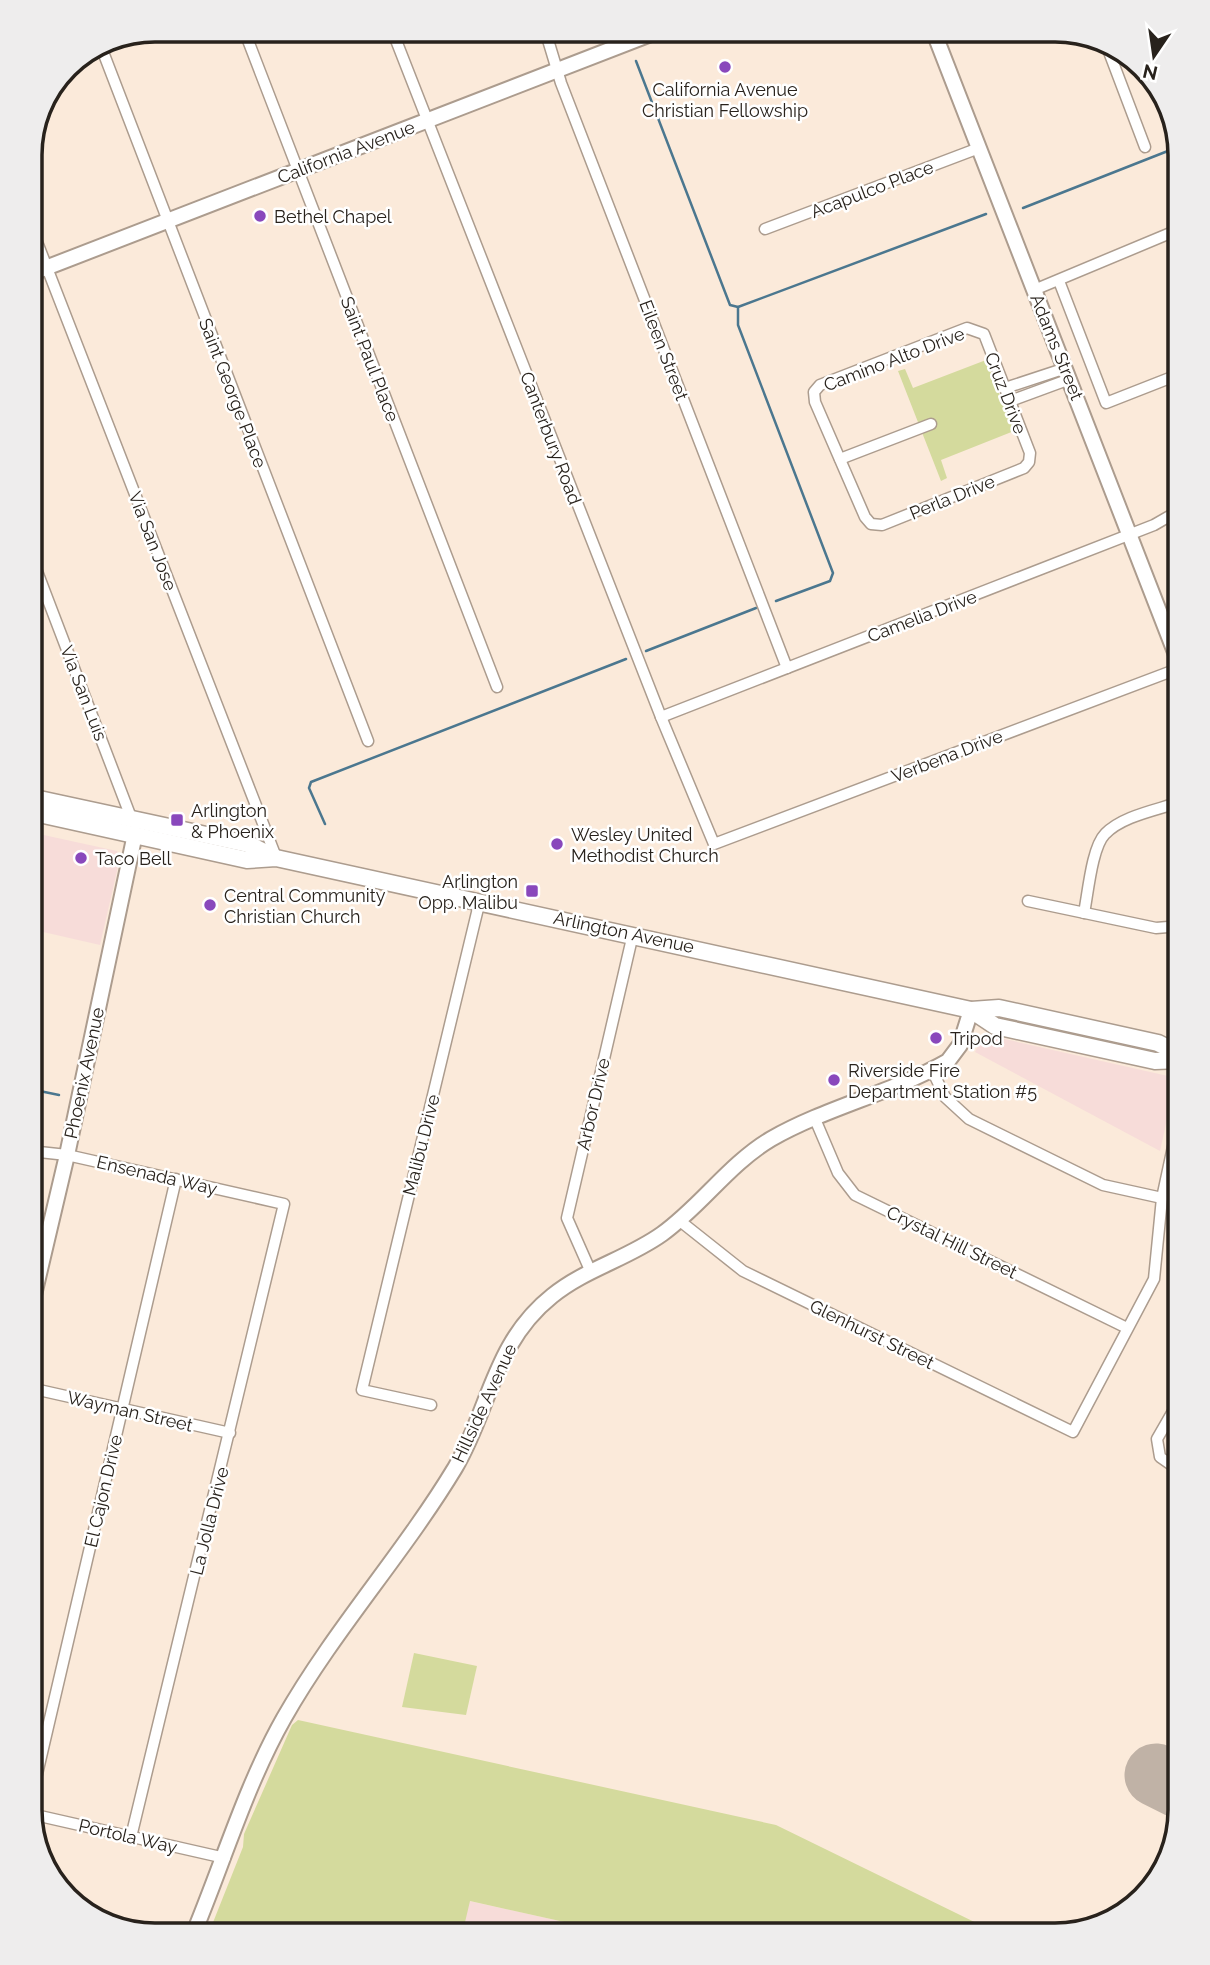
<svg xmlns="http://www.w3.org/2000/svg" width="1210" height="1965" font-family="Raleway,sans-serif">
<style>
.commercial{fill:#f7dcd9}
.green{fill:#d4da9d}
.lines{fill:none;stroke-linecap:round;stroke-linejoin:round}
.stream{stroke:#4b778f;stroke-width:2.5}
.runway{stroke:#c0b2a6;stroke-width:63}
.street-casing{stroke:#ac9c8e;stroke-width:13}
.secondary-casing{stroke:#ac9c8e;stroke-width:18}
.primary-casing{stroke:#ac9c8e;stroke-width:19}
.street{stroke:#fff;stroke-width:10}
.secondary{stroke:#fff;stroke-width:14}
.primary{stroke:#fff;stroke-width:16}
.poi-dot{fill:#8948bc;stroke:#fff;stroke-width:2.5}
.labels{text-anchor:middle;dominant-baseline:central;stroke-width:5;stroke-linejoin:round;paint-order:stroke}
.poi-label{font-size:18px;fill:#28221c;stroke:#fff;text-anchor:start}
.street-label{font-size:18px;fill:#28221c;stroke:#fff}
.rim{fill:none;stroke:#28221c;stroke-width:3.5}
</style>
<rect width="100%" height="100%" fill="#fbeada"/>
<!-- commercial -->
<g class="commercial">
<path d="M30,832L117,851L120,858L100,945L30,929Z"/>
<path d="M991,1036L1168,1076L1174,1088L1160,1151L975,1052L982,1039Z"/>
<path d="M469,1901L623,1935H462Z"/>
</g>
<!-- green -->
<g class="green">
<path d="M986,360L1014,431L941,460L947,478L941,481L898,371L905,369L913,388Z"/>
<path d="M414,1653L477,1666L466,1715L402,1707Z"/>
<path d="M298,1720L776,1825L1001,1935H623L470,1901L462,1935H208L243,1847L244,1834L292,1725Z"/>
</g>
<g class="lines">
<!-- stream -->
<g class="stream">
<path d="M636,61L730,305L738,307L986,214"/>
<path d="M1023,208L1178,147"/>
<path d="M738,307V325L833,573L830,581L776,601"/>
<path d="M646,651L756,608"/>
<path d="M325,824L309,788L311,782L626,659"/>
<path d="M30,1089L59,1095"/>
</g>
<!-- runway -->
<path class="runway" d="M1156,1775L1180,1787"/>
<!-- street casing -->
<g class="street-casing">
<g id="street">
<path d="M244,30L497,687"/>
<path d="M392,30L661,717L714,844L1180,668"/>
<path d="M545,30L561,83L787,668"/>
<path d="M100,44L368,741"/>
<path d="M1106,44L1145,147"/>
<path d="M30,224L276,857"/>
<path d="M765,229L979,148"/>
<path d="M1059,281L1106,403L1180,374"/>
<path d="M1034,290L1180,229"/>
<path d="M967,328L984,334L1030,453L1029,462L1024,468L882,525L871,524L865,517L815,402L814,392L820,385Z"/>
<path d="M1005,388L1066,368"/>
<path d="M1010,401L1070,379"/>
<path d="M840,459L931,424"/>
<path d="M30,553L132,820"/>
<path d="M661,717L1154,525L1180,510"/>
<path d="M1028,901L1156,928L1180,926"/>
<path d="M1084,913C1088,893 1092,847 1105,834C1122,816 1157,810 1180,802"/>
<path d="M932,1070L945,1097L969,1119L1103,1185L1162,1198"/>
<path d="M815,1119L838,1173L855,1195L1127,1328"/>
<path d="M30,1151L67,1155L284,1204L131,1837"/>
<path d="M680,1221L743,1271L1073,1432L1154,1279L1162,1198L1180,1114"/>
<path d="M590,1270L567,1218L633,934"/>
<path d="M30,1388L230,1433"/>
<path d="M431,1405L362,1390L480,900"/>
<path d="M1180,1471L1160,1457L1157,1439L1180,1399"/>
<path d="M30,1804L176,1179"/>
<path d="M31,1814L225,1858"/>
</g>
</g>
<!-- secondary casing -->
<g class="secondary-casing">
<g id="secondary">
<path d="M933,30L1180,665"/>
<path d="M30,274L661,30"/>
<path d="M30,1312L67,1155L135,834"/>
<path d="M193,1935C223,1863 246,1785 284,1718C334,1630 403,1554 455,1468C490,1409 493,1343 552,1296C585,1269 627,1259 662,1234C701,1206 729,1164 771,1139C827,1107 892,1093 948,1061L960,1045L971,1010"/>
</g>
</g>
<!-- primary casing -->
<g class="primary-casing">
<g id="primary">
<path d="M30,797L248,844L274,857"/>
<path d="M30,812L247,860L276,858L971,1010L999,1008L1158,1043L1180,1054"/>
<path d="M971,1010L995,1026L1155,1061L1180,1060"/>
</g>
</g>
<!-- street -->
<use href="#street" class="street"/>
<!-- secondary -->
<use href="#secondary" class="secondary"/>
<!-- primary -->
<use href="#primary" class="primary"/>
</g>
<!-- markers -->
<g class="poi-dot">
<circle cx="725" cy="67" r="7"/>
<circle cx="260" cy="216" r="7"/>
<rect x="170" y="813" width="14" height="14" rx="3.5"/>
<circle cx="557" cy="844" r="7"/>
<circle cx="81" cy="858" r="7"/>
<rect x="525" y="884" width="14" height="14" rx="3.5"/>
<circle cx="210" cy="905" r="7"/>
<circle cx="936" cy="1038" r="7"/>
<circle cx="834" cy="1080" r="7"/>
</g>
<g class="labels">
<!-- poi labels -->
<g class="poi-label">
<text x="725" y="89" text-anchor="middle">California Avenue<tspan x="725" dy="21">Christian Fellowship</tspan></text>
<text x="274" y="216">Bethel Chapel</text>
<text x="191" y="810">Arlington<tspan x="191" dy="21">&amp; Phoenix</tspan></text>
<text x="571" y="834">Wesley United<tspan x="571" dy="21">Methodist Church</tspan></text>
<text x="95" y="858">Taco Bell</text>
<text x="518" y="881" text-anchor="end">Arlington<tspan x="518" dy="21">Opp. Malibu</tspan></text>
<text x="224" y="895">Central Community<tspan x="224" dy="21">Christian Church</tspan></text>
<text x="950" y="1038">Tripod</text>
<text x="848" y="1070">Riverside Fire<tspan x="848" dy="21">Department Station #5</tspan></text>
</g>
<!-- street labels -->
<g class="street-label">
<text transform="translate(346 152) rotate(-21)">California Avenue</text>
<text transform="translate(872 189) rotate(-21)">Acapulco Place</text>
<text transform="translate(1057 347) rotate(68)">Adams Street</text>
<text transform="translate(664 350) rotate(69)">Eileen Street</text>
<text transform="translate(370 359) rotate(69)">Saint Paul Place</text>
<text transform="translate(894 359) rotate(-21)">Camino Alto Drive</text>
<text transform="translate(233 393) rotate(69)">Saint George Place</text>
<text transform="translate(1006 393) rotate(69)">Cruz Drive</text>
<text transform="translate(551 438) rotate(69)">Canterbury Road</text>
<text transform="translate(952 497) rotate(-22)">Perla Drive</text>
<text transform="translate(153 541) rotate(69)">Via San Jose</text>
<text transform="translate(922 616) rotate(-21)">Camelia Drive</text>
<text transform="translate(84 693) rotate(69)">Via San Luis</text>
<text transform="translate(947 756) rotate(-21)">Verbena Drive</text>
<text transform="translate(624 932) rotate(12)">Arlington Avenue</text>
<text transform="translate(84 1073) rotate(-78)">Phoenix Avenue</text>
<text transform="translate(593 1104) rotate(-77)">Arbor Drive</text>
<text transform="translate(421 1145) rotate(-76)">Malibu Drive</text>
<text transform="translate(157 1175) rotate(13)">Ensenada Way</text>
<text transform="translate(952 1242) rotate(26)">Crystal Hill Street</text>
<text transform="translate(872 1334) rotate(26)">Glenhurst Street</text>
<text transform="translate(484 1403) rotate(-65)">Hillside Avenue</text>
<text transform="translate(130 1411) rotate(13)">Wayman Street</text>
<text transform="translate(103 1491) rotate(-77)">El Cajon Drive</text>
<text transform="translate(209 1521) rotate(-76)">La Jolla Drive</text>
<text transform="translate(128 1836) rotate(13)">Portola Way</text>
</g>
</g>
<!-- crop -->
<path d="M0 0H1210V1965H0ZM155 42H1055A113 113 0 0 1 1168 155V1810A113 113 0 0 1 1055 1923H155A113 113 0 0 1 42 1810V155A113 113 0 0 1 155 42Z" fill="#eeeded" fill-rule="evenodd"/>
<path class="rim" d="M155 42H1055A113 113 0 0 1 1168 155V1810A113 113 0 0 1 1055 1923H155A113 113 0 0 1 42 1810V155A113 113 0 0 1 155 42Z"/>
<!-- north arrow -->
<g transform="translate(1154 56) rotate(193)" stroke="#ffffff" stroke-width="5" paint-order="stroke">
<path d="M0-5L12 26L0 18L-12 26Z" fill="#28221c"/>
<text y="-10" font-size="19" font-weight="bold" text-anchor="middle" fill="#28221c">N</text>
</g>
</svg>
